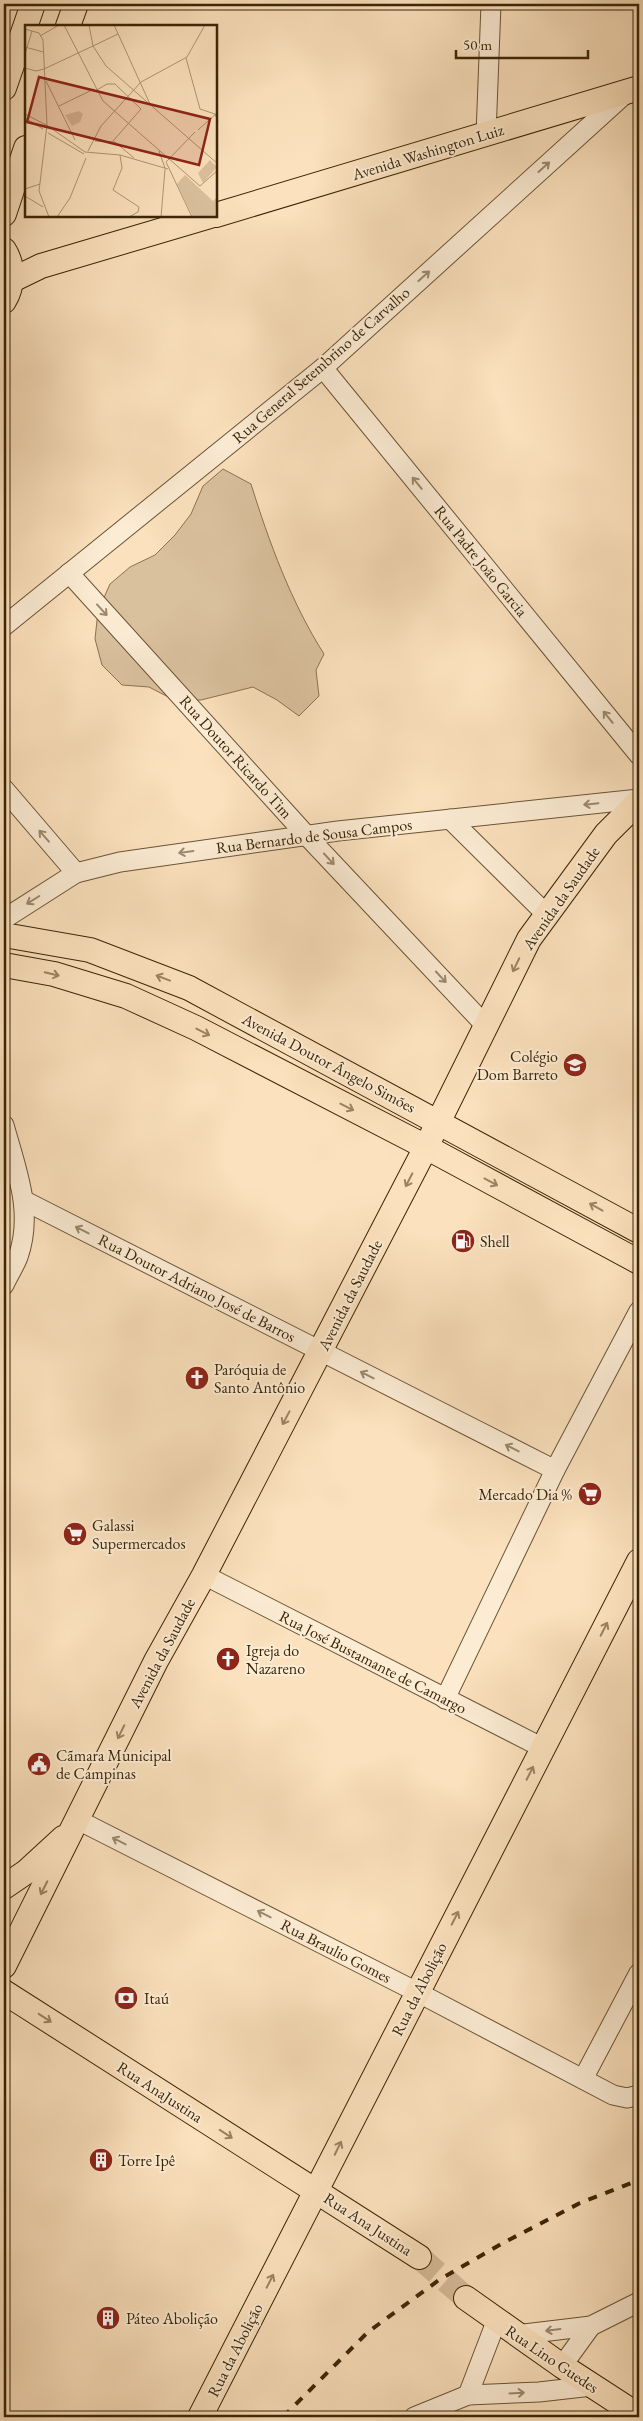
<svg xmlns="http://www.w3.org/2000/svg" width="643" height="2421" font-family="'EB Garamond',serif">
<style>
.green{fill:#dac19e;stroke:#8a7352}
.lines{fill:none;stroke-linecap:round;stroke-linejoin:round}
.major-tunnel{stroke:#d5bb98;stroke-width:24;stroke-dasharray:24 12;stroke-linecap:butt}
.minor-casing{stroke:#6b5434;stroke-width:21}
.major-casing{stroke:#3b2506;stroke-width:26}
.minor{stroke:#fcecd4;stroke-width:19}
.major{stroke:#fbe1bd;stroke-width:24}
.rail{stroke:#3b2506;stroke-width:4;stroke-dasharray:9 9;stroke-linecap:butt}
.oneway{stroke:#9c886d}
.oneway2{stroke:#9b8362}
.labels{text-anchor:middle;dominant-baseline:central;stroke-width:4;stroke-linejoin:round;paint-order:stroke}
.street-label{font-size:16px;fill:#3b2506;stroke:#fcecd4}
.poi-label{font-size:16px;fill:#3b2506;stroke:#fcecd4;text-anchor:start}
.inset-road{fill:none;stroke:#ae9674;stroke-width:1}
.view{fill:#8f2418;fill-opacity:0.15;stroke:#8f2418;stroke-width:2.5}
.inset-edge{fill:none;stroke:#3b2506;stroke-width:2.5}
</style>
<rect width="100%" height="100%" fill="#fbe1bd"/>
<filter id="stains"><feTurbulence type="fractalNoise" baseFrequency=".004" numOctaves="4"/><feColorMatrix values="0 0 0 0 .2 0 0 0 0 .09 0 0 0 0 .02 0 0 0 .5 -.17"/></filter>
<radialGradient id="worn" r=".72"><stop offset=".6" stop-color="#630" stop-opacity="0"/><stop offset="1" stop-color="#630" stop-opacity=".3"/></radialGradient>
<!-- green -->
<path class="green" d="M223,469L251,484C269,542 291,602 324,654L316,670L319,696L299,716L277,700L253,687L201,700H174L149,687L122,685L102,665L95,639L98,611L110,584L130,567L155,555L175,535L191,514L203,486Z"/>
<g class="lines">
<!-- major-tunnel -->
<path class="major-tunnel" d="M419,2257L466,2298"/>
<!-- minor casing -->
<g class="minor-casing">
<g id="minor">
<path d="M486,135L491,4"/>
<path d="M323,368L639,755"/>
<path d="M69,573L307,836L486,1026"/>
<path d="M4,626L323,368L625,94"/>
<path d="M4,789L76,873"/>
<path d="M450,819L546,914"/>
<path d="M4,919L76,873L120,862L338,831L639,799"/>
<path d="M4,1125C16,1169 34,1212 18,1257C14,1267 8,1276 4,1285"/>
<path d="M25,1201L555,1470"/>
<path d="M204,1575L543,1748"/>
<path d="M445,1699L556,1468L639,1311"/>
<path d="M78,1820L417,1992L613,2095L627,2098L639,2095"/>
<path d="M583,2079L639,1973"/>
<path d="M516,2335L591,2326L639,2302"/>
<path d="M562,2366L591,2326"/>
<path d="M468,2395L496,2322"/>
<path d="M414,2417L468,2395L539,2392L592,2386"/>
</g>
</g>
<!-- major casing -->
<g class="major-casing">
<g id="major">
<path d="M68,26L76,4"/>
<path d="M4,88L33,4"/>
<path d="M4,214L26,148"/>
<path d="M216,215L639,88"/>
<path d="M4,250C14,265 13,287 4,301"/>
<path d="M4,284L41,266L210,216"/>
<path d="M4,935L90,950L189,988L639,1231"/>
<path d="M4,965L54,974L126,996L196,1028L426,1147L639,1262"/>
<path d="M4,1887L26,1872L63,1838"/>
<path d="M4,1966L156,1661L204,1575L426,1147L529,939L606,834L639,801"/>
<path d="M4,1992L419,2257"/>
<path d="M466,2298L562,2366L639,2416"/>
<path d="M200,2417L639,1561"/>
</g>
</g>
<!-- minor -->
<use href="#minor" class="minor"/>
<!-- major -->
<use href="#major" class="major"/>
<!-- rail -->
<path class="rail" d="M283,2417L368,2332L439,2280L503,2243L580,2203L639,2180"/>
</g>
<!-- one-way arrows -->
<defs><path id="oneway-shaft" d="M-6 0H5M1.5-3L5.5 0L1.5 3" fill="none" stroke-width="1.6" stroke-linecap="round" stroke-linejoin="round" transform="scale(1.25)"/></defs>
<g class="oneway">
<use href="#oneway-shaft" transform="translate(544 167) rotate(-42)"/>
<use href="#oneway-shaft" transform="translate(424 276) rotate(-42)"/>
<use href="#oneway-shaft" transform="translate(417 483) rotate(-129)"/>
<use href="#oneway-shaft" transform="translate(102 610) rotate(48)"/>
<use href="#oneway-shaft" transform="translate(608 717) rotate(-129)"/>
<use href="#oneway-shaft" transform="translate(591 804) rotate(174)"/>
<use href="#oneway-shaft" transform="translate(44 836) rotate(-131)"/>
<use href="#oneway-shaft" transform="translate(186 852) rotate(172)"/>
<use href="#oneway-shaft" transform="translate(329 859) rotate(47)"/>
<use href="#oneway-shaft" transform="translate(33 900) rotate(148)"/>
<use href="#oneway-shaft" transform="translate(441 977) rotate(47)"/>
<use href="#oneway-shaft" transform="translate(82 1230) rotate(-153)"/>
<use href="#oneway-shaft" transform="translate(367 1375) rotate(-153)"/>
<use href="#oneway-shaft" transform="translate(512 1448) rotate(-153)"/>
<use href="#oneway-shaft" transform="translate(119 1841) rotate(-153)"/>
<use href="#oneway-shaft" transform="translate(264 1914) rotate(-153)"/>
<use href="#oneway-shaft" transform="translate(553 2330) rotate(173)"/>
<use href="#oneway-shaft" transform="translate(517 2393) rotate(-3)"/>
</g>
<g class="oneway2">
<use href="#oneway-shaft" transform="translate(516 965) rotate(116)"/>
<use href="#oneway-shaft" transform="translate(52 974) rotate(13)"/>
<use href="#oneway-shaft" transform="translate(163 978) rotate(-159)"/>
<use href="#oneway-shaft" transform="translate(203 1032) rotate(27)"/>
<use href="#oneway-shaft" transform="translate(347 1107) rotate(27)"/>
<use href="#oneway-shaft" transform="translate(409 1180) rotate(117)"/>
<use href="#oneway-shaft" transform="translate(491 1182) rotate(28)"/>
<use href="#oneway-shaft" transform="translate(596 1207) rotate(-151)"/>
<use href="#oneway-shaft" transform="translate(286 1418) rotate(118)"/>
<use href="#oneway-shaft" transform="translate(604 1629) rotate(-63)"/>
<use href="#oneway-shaft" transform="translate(121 1732) rotate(116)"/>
<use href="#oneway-shaft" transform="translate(530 1773) rotate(-63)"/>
<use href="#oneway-shaft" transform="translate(44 1888) rotate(117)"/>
<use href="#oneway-shaft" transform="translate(455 1918) rotate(-63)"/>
<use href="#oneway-shaft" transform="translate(45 2018) rotate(33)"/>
<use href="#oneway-shaft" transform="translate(226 2134) rotate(33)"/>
<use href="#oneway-shaft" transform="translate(338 2148) rotate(-64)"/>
<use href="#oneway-shaft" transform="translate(270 2281) rotate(-63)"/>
</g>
<!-- icons -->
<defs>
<g id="school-disc" transform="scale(1.25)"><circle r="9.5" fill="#8f2418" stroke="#fcecd4"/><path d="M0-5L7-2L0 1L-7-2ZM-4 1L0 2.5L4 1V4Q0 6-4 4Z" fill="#fff"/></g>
<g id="fuel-disc" transform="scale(1.25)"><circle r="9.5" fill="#8f2418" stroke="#fcecd4"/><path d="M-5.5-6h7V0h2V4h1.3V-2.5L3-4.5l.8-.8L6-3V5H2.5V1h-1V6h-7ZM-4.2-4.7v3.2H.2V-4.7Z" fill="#fff"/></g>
<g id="church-disc" transform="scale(1.25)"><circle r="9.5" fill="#8f2418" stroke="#fcecd4"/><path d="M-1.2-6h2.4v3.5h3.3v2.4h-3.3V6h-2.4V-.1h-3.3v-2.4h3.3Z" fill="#fff"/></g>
<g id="supermarket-disc" transform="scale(1.25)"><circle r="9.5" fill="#8f2418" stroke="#fcecd4"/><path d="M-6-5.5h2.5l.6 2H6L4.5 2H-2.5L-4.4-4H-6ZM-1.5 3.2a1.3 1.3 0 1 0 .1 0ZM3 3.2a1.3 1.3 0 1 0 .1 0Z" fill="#fff"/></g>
<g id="civic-disc" transform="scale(1.25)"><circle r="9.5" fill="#8f2418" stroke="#fcecd4"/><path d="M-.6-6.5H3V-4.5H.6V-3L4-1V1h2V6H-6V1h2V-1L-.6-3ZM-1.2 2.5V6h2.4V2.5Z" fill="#fff"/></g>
<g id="bank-disc" transform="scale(1.25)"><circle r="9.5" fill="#8f2418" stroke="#fcecd4"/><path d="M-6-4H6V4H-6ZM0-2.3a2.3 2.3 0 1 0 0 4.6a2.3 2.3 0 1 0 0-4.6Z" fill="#fff"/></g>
<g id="building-disc" transform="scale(1.25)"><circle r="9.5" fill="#8f2418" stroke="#fcecd4"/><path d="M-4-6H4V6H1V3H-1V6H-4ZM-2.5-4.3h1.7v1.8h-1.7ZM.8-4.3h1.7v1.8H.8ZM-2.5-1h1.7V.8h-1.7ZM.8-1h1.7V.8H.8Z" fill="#fff"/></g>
</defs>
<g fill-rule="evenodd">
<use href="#school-disc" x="575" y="1065"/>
<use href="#fuel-disc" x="463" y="1241"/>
<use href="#church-disc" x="197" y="1378"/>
<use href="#supermarket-disc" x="590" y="1494"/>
<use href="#supermarket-disc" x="75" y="1534"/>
<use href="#church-disc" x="228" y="1659"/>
<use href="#civic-disc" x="39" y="1764"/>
<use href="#bank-disc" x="126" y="1998"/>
<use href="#building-disc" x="101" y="2160"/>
<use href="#building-disc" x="108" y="2318"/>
</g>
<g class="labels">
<!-- street labels -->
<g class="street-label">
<text transform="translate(428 152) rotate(-17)">Avenida Washington Luiz</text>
<text transform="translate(321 365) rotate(-41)">Rua General Setembrino de Carvalho</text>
<text transform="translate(481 561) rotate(51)">Rua Padre João Garcia</text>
<text transform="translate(236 757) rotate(48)">Rua Doutor Ricardo Tim</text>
<text transform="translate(314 836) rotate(-7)">Rua Bernardo de Sousa Campos</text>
<text transform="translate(561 898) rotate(-55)">Avenida da Saudade</text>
<text transform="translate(329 1063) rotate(28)">Avenida Doutor Ângelo Simões</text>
<text transform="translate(197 1288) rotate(27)">Rua Doutor Adriano José de Barros</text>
<text transform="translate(350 1295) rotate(-63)">Avenida da Saudade</text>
<text transform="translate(162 1653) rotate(-62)">Avenida da Saudade</text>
<text transform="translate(373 1662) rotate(27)">Rua José Bustamante de Camargo</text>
<text transform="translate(336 1951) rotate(27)">Rua Braulio Gomes</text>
<text transform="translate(419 1989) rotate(-63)">Rua da Abolição</text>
<text transform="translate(160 2092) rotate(33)">Rua AnaJustina</text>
<text transform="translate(368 2224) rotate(33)">Rua Ana Justina</text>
<text transform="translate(235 2350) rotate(-63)">Rua da Abolição</text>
<text transform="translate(552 2359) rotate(34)">Rua Lino Guedes</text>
</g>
<!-- poi labels -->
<g class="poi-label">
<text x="558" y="1056" text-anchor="end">Colégio<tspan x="558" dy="18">Dom Barreto</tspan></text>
<text x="480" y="1241">Shell</text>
<text x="214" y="1369">Paróquia de<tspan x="214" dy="18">Santo Antônio</tspan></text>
<text x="572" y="1494" text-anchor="end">Mercado Dia %</text>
<text x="92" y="1525">Galassi<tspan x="92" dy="18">Supermercados</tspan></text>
<text x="246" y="1650">Igreja do<tspan x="246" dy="18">Nazareno</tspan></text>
<text x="56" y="1755">Cãmara Municipal<tspan x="56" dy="18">de Campinas</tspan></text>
<text x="144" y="1998">Itaú</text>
<text x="118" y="2160">Torre Ipê</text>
<text x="126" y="2318">Páteo Abolição</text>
</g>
</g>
<!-- overview -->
<g transform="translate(25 25)">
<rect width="192" height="192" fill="#fbe1bd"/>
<path d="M54,86L58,89L55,97L47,101L40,90ZM185,135L192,142L178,158L173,148ZM160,150L188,176L192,172V192H168L152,159Z" fill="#dac19e"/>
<path class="inset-road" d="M39,0L78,76L175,161L193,145M64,0L68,21L81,41L193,139M89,0L125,79M0,4L14,8L18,15L22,100L14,166L24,192M15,11L34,0M68,21L93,9M0,22L18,27M0,29L7,6M161,33L175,84L190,89L193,96M0,43L11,46L19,44M19,44L68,21M21,56L50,115M70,66L82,59H90L116,84L88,116M34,81L69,64M0,89L23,101M0,93L18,104M23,101L60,127L95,130L143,144M173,105L193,87M23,108L59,129M70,116L90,117L109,133M63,126L76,101L116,57L162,32L180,0M134,126L140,143M95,130L97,143L88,165L114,182L113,187L104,192M0,164L15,159M0,171L18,182M32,192L45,173L61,133M136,192L140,144M167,192L141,137L170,107"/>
<path class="view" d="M14,52L185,94L174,140L2,97Z"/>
<rect width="192" height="192" class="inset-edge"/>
</g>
<!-- margin -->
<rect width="643" height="2421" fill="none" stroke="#fbe1bd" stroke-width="20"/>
<rect x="5" y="5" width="633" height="2411" fill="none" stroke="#3b2506" stroke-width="2.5"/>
<rect x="10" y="10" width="623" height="2401" fill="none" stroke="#3b2506"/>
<!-- scale -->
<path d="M456 50v8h132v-8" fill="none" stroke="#3b2506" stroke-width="2.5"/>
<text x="463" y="50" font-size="15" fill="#3b2506" stroke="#fcecd4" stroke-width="4" paint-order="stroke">50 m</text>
<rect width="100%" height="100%" filter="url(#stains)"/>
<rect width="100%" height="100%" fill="url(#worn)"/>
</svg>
